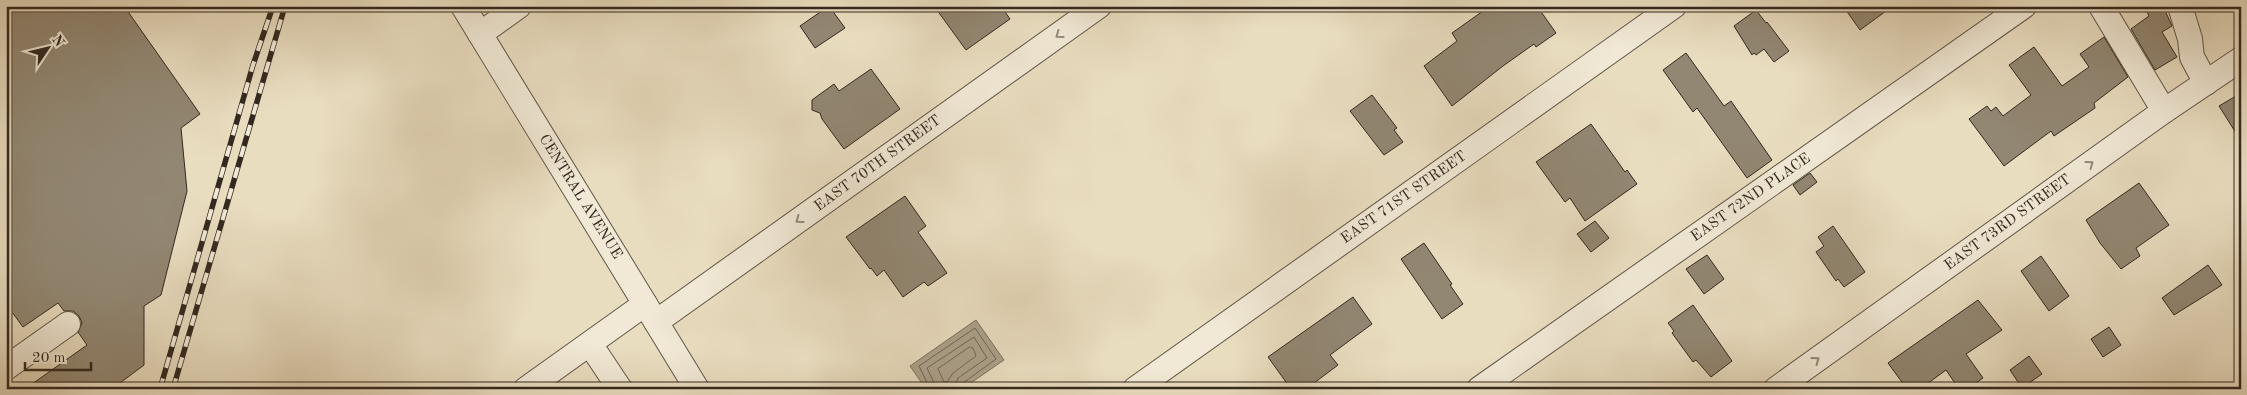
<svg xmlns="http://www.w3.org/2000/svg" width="2247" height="395" font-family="'Old Standard TT',serif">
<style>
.water{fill:#aba08a;stroke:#7b7060}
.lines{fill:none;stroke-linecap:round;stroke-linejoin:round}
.shore{stroke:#706455;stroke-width:1}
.building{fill:#928773;stroke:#342920}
.minor-casing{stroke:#615648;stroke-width:26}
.minor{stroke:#f1e9d6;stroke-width:24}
.rail-casing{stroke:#342920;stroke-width:5.5}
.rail{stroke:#f1e9d6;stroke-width:4;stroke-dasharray:11;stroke-linecap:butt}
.oneway{stroke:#92897b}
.labels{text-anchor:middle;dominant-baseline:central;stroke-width:4;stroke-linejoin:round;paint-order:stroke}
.street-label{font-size:15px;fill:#342920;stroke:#f1e9d6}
</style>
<rect width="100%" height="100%" fill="#e9ddc0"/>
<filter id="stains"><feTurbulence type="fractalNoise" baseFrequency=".004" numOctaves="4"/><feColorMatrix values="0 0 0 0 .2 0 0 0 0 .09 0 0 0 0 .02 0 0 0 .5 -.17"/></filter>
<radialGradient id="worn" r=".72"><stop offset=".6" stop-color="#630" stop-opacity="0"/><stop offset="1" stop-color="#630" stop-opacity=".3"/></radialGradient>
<!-- water -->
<path class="water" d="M976,320L1004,360L962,389H926L910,366Z"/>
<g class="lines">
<!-- shore -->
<g class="shore">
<path d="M970,347L973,348L976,356L953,373L947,382H944L938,369Z"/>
<path d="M930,389L919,366L975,328L996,359L963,383L960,389"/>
<path d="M937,389L927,368L974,337L987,358L958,378L954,389"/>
</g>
</g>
<!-- building -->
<g class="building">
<path d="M6,6H124L200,114L181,128L187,191L161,295L144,306V365L112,389H25L87,345L78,332L82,323L79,316L73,311H64L58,303L23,327L6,304Z"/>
<path d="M829,6L845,28L815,48L800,26Z"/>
<path d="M934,6H1001L1010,19L966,50Z"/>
<path d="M1490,6H1537L1556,33L1536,47L1534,44L1503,66L1452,106L1424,66L1457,41L1452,33Z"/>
<path d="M1843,6H1893L1860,30Z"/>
<path d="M2144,6H2163L2172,26L2162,32L2177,57L2155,70L2131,29L2149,16Z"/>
<path d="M1756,10L1766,23L1767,22L1789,51L1774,62L1764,49L1756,55L1754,53L1752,55L1734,26Z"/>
<path d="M2104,37L2128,77L2094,103L2095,108L2054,136L2051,131L2004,166L1969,119L1987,106L1991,111L1996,107L2003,116L2031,95L2009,65L2034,47L2062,86L2089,67L2080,54Z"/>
<path d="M1686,53L1724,106L1731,101L1772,160L1747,178L1697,108L1693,112L1663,70Z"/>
<path d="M871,69L900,109L844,149L822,119L820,113L812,110V100L834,84L839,91Z"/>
<path d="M2241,93V141L2219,106Z"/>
<path d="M1372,95L1397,128L1394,130L1403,142L1384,155L1350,111Z"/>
<path d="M1591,124L1625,172L1627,170L1637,184L1585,221L1570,198L1565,202L1536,162Z"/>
<path d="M1810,173L1817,182L1800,195L1793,185Z"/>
<path d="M2139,183L2169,225L2136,248L2140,256L2121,269L2100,243L2086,220Z"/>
<path d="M905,196L926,226L918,232L947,273L928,286L924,282L903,297L884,270L877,276L871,268L870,269L846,237Z"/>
<path d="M1595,221L1609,238L1591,252L1577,234Z"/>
<path d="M1833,226L1865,272L1844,287L1838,279L1836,281L1816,252L1824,246L1818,237Z"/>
<path d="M1424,243L1452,284L1450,285L1463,304L1442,319L1401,259Z"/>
<path d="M1707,255L1724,279L1704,294L1686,269Z"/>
<path d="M2041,256L2069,296L2049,311L2021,271Z"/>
<path d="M2208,265L2222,285L2174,315L2162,298Z"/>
<path d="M1353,297L1372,324L1330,355L1338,365L1306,389H1291L1268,357Z"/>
<path d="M1978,300L2002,330L1966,354L1983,378L1967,389H1959L1946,370L1920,389H1907L1888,363Z"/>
<path d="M1693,305L1732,361L1711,377L1696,360L1693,362L1672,333L1674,331L1668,323Z"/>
<path d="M2109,327L2121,345L2103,357L2091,339Z"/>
<path d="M2029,356L2042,374L2022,388L2010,370Z"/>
</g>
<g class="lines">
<!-- minor casing -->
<g class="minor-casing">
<g id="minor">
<path d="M463,6L697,389"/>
<path d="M2101,6L2164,111"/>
<path d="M2180,6L2190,39L2192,57L2206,83"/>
<path d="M480,34L519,6"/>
<path d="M656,322L1099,6"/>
<path d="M590,344L620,389"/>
<path d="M6,368L68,324"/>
<path d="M526,389L645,304"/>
<path d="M1135,389L1674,6"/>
<path d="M1479,389L2024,6"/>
<path d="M1776,389L2164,111L2241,59"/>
</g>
</g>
<!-- minor -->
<use href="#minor" class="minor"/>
<!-- rail casing -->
<g class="rail-casing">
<g id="rail">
<path d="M160,389L253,65L273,6"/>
<path d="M173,389L285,6"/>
</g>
</g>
<!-- rail -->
<use href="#rail" class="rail"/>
</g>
<!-- one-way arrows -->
<defs><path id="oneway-chevron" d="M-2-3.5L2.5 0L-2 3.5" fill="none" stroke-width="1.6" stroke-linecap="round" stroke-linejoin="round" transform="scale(1.25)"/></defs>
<g class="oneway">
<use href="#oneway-chevron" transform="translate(1059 35) rotate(144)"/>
<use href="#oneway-chevron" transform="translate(2090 164) rotate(-36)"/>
<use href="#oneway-chevron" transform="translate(799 220) rotate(144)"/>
<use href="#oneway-chevron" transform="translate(1816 360) rotate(-36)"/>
</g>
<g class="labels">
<!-- street labels -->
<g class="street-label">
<text transform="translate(878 164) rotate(-36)">EAST 70TH STREET</text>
<text transform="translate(580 197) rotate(58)">CENTRAL AVENUE</text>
<text transform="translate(1404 198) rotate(-35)">EAST 71ST STREET</text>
<text transform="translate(1751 198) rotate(-35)">EAST 72ND PLACE</text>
<text transform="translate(2008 223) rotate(-36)">EAST 73RD STREET</text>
</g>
</g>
<!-- margin -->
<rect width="2247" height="395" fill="none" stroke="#e9ddc0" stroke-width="25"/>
<rect x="8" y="8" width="2232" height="380" fill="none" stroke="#342920" stroke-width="2.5"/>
<rect x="12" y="12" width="2222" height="370" fill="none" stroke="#342920"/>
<!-- north arrow -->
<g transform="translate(48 48) rotate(55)" stroke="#f1e9d6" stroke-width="4" paint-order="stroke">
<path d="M0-4L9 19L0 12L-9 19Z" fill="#342920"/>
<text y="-8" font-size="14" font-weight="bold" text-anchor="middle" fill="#342920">N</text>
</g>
<!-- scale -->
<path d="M25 362v8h66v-8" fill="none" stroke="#342920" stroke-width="2.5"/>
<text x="32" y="362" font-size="15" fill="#342920" stroke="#f1e9d6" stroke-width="4" paint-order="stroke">20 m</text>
<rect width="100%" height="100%" filter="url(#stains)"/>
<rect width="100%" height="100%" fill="url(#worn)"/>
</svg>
